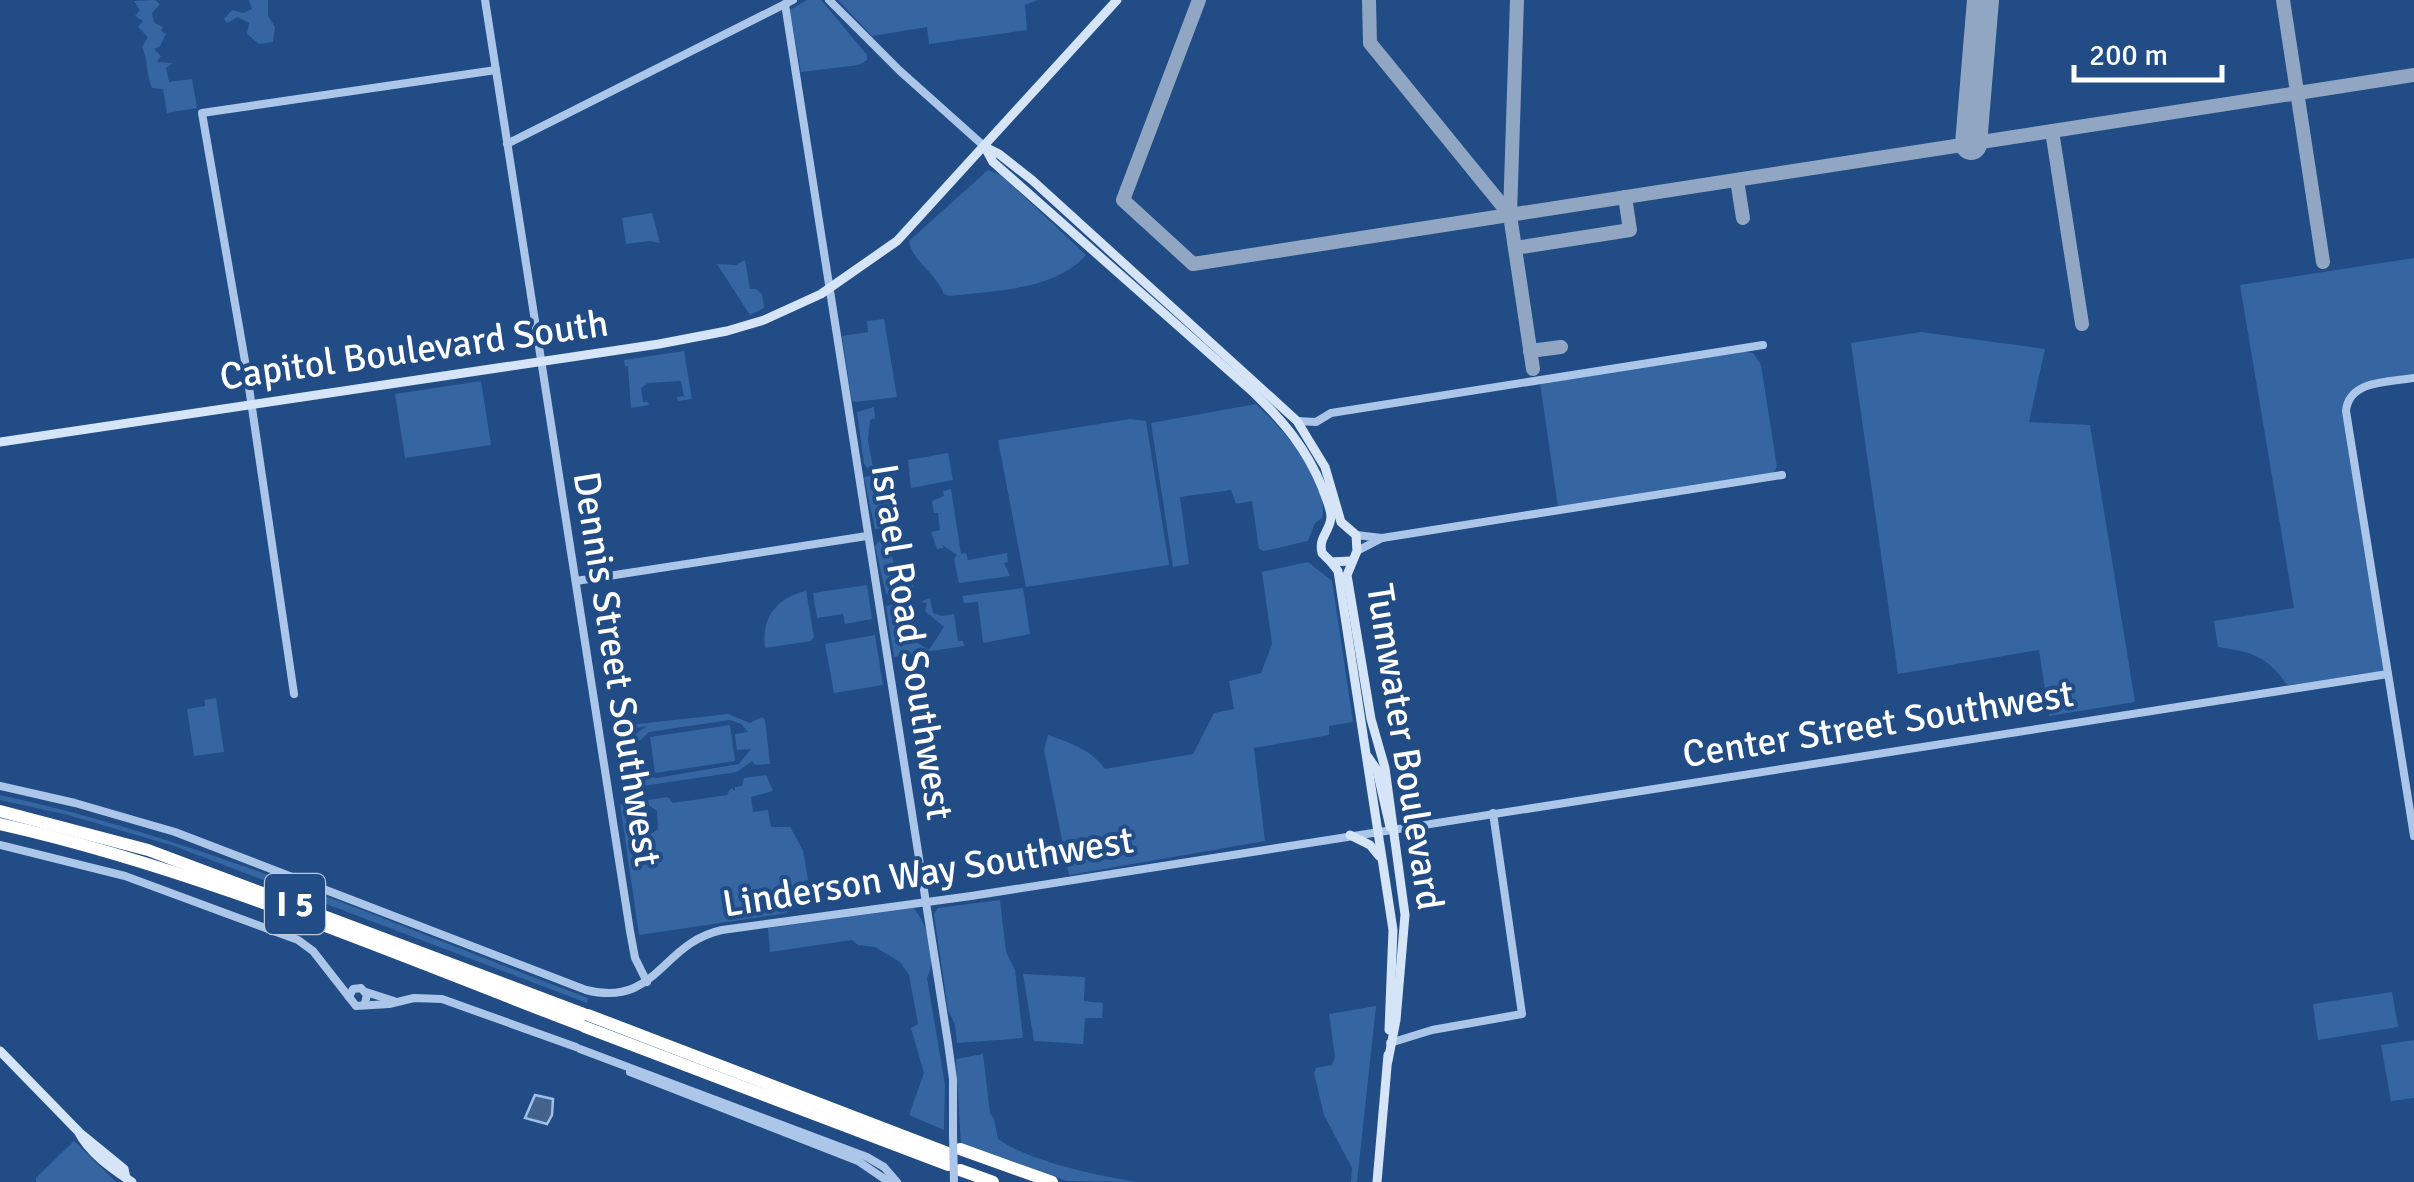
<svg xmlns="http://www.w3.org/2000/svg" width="2414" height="1182" font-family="Signika,sans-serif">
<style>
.green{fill:#3566a2;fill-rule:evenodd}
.water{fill:#44638c;stroke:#9ec1ea;stroke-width:2.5}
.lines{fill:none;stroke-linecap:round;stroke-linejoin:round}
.taxiway{stroke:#90a6c2;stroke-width:14}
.runway{stroke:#90a6c2;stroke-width:32}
.tertiary{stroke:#abc6e9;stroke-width:8}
.secondary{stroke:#d5e4f7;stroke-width:9}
.motorway{stroke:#fff;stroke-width:12}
.tertiary-bridge{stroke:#abc6e9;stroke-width:8}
.labels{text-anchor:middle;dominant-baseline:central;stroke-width:8;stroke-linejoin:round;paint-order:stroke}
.shield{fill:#214c85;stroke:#bcc9da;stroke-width:2.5}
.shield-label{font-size:35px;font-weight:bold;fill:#fff}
.street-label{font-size:38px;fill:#fff;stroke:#214c85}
</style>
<rect width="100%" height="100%" fill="#214c85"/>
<!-- green -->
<g class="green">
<path d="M155,0L160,4L152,13L154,23L163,27L161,31L166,34L160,46L154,49L161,56L157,62L173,63L166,68L169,82L192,79L197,108L167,113L163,89L152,88C146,74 148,60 142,47L148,37L138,27L143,21L135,16L140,10L134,1Z"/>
<path d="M249,0H268V16L275,27L273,42L259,44L247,34L249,23L238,17L227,23L224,19L232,10L243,13L252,9Z"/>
<path d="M807,0H821L867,55V60L859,65L801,72L790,10Z"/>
<path d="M838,0H1038L1025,5L1027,30L929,44L927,27L872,36Z"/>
<path d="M988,170L1001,175L1086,255C1054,291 995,290 950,296L944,294C937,274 912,261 909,241Z"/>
<path d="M652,213L660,243L650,241L626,244L622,218Z"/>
<path d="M2414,258V378L2359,389L2347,404L2388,674L2289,688C2269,657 2253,652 2218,647L2214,621L2294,608L2240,285Z"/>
<path d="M745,260L750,289H756L762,294L764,308L750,315L717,264L736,265Z"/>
<path d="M884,319L897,397L855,402L852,401L842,336L868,332L867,321Z"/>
<path d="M1921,332L2045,349L2029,422L2090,425L2135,702L2049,716L2039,650L1898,674L1851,343Z"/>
<path d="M684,351L692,399L678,401L677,397L684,396L681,381L648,383L641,388L643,402H648L649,405L631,408L628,366H625L624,360Z"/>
<path d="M1744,352L1753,353L1761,365L1777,467L1773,473L1558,507L1540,383Z"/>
<path d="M481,381L491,445L405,458L395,394Z"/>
<path d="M1256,404C1282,430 1304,451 1317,487C1321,499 1325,505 1322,518L1315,523L1308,541L1264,551L1259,549L1252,501L1236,504L1231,490L1180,497L1189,564L1173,567L1151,423Z"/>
<path d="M874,407L875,418L870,420L868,441L873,467L867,468L864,464L857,412Z"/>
<path d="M1130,419L1146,421L1169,565L1026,587L998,440Z"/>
<path d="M948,453L953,480L911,488L908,460Z"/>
<path d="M894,471L897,495L893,496L890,506L885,508V515H890L891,527L875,529L864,477Z"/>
<path d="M951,489L961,554L966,553L968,560L1007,553L1008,562L1004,563L1010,576L959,583L954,559L957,555L941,544L944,548L937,549L931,532L940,530L938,513H934L932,501L944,496L943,491Z"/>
<path d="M893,539L895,545L890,547C893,561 895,576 911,578L914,590L886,594L875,546L880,540Z"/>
<path d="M1308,562L1332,581L1353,722L1329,726V735L1254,748L1265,841L1069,875L1044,750L1048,735C1070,743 1091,749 1105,769L1193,754L1214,713L1234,709L1229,681L1261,673L1272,644L1262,572Z"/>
<path d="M867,585L872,619L845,624L843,614L817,618L813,593Z"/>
<path d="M1023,588L1030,634L983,643L978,602L964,603L962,596Z"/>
<path d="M806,591L814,637L811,641L765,648C761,618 776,598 806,591Z"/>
<path d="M930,598L933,613L942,616L954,614L958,641H963L964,646L894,657L886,606L913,602L908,608L915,613L902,633L929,650L944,627L925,611L927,603L920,602Z"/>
<path d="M875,635L883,685L834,693L825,644Z"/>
<path d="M216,698L224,752L194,756L187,709L205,706V700Z"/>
<path d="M728,714L750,723L762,717L765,720L770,764L755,765L752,761L737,772L643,786C631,761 612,748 647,726L630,729L629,725ZM730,720L741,724L748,732L735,734L737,750L751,749L739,764L656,778C638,775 631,762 635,745L649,732Z"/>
<path d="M730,725L735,761L655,773L650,737Z"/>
<path d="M766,775L773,791L751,797L753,812L768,810L771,827H790L803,850L808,880L804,881L807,898L803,903L787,906V913L639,935L620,804L668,797L673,803L727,795L731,788L735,791V787L742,786L744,778ZM647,804L657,811L658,829L645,838L632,835L627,830L625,811L628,806Z"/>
<path d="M0,795C203,839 394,925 588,998L587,1003L174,846L68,815L0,800Z"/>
<path d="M1000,900L1006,952L1015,970L1023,1038L957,1043L955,1025L948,1010L934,914L938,908Z"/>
<path d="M914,908C927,925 938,957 927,978L945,1085L944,1130L909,1115L924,1073L911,1028L918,1024L909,975L900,962L875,947L858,945L852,940L770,952L768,928Z"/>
<path d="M1023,974L1085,977L1084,1001L1103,1003L1102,1018H1085L1083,1044L1034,1041Z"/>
<path d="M2392,992L2398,1027L2318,1040L2313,1004Z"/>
<path d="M1376,1006L1357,1182H1351L1352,1168L1324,1115L1314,1073L1316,1068L1332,1065L1335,1057L1329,1014Z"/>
<path d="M2414,1040V1098L2391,1101L2381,1045Z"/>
<path d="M983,1054L990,1113L994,1119L998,1139C1031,1162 1096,1175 1136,1182L1067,1181L961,1144L956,1059Z"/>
<path d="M74,1141L115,1181L117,1182H36V1178Z"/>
</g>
<!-- water -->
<path class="water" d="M535,1095L553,1099L552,1115L547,1124L525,1118Z"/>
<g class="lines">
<!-- taxiway -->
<g class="taxiway">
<path d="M1199,0L1123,200L1193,264L2414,75"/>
<path d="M1369,0L1370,43L1510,215"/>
<path d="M1517,0L1510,215L1533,369"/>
<path d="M2283,0L2323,262"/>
<path d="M2052,131L2082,324"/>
<path d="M1737,180L1743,218"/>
<path d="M1515,248L1630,230L1625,197"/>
<path d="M1530,351L1561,347"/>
</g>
<!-- runway -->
<path class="runway" d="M1971,144L1983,0"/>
<!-- tertiary -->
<g class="tertiary">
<path d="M485,0L630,931L635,958L647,982"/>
<path d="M829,0L900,71L985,147"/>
<path d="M785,4L948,1043L953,1079V1134"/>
<path d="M507,144L793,0"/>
<path d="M2414,378C2389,382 2349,380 2346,411L2414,836"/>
<path d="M1297,421L1316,422L1331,413L1763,345"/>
<path d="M1356,535L1382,538"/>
<path d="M1357,551L1382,538L1782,475"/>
<path d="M576,581L867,536"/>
<path d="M294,694L246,367L202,113L496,70"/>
<path d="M0,786L75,803L175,832L586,990C657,1008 661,943 722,930L971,896L2388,674"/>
<path d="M0,845L125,876L298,940L313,951L356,1006L389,1004L414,998L442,999L576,1047"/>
<path d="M366,992L394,1001"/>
<path d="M349,997L353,989L361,988L367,995L365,1003"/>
<path d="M1390,1043L1432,1030L1522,1014L1493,813"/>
<path d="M580,1049L867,1157L884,1167L897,1182"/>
<path d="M630,1072L858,1161L889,1182"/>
</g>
<!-- secondary -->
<g class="secondary">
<path d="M985,147L999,154L1032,180L1297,421L1325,467L1341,522L1356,535L1357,551L1347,575L1371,719L1385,768L1405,915L1396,1020L1388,1061"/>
<path d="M986,149L993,162L1254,393C1284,422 1306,448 1322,487C1325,497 1331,507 1331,517C1330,532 1318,537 1322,553L1331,562L1350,561"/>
<path d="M0,442L659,344L727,331L764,320L821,294L897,241L1117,0"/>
<path d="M1331,562L1338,571L1393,930L1389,1030"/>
<path d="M1368,757L1377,770L1390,827"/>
<path d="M1350,835L1370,845L1379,856"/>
<path d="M0,1051L78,1131C89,1153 112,1169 132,1182"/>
<path d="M80,1133L124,1169L126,1178"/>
<path d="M1377,1182L1388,1055"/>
</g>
<!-- motorway -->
<g class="motorway">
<path d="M0,811L148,850L584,1014"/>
<path d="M0,824C200,869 390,952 581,1025"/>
<path d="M588,1015L948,1153"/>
<path d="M585,1027L948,1165"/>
<path d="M960,1149L1052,1182"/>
<path d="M960,1170L993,1182"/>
</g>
<!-- tertiary-bridge -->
<path class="tertiary-bridge" d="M953,1134L954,1182"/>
</g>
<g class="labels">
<!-- shield labels -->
<rect class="shield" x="265" y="874" width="60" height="60" rx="8"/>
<g class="shield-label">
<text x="295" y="904">I 5</text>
</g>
<!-- street labels -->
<g class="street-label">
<text transform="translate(414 350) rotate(-8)">Capitol Boulevard South</text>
<text transform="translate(912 642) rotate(81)">Israel Road Southwest</text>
<text transform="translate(617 669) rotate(81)">Dennis Street Southwest</text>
<text transform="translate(1878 724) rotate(-9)">Center Street Southwest</text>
<text transform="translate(1405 747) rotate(81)">Tumwater Boulevard</text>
<text transform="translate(928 872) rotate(-9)">Linderson Way Southwest</text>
</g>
</g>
<!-- scale -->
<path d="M2074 65v15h148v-15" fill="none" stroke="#ffffff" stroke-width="5"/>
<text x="2089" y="65" font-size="30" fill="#ffffff" stroke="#214c85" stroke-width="8" paint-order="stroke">200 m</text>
</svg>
